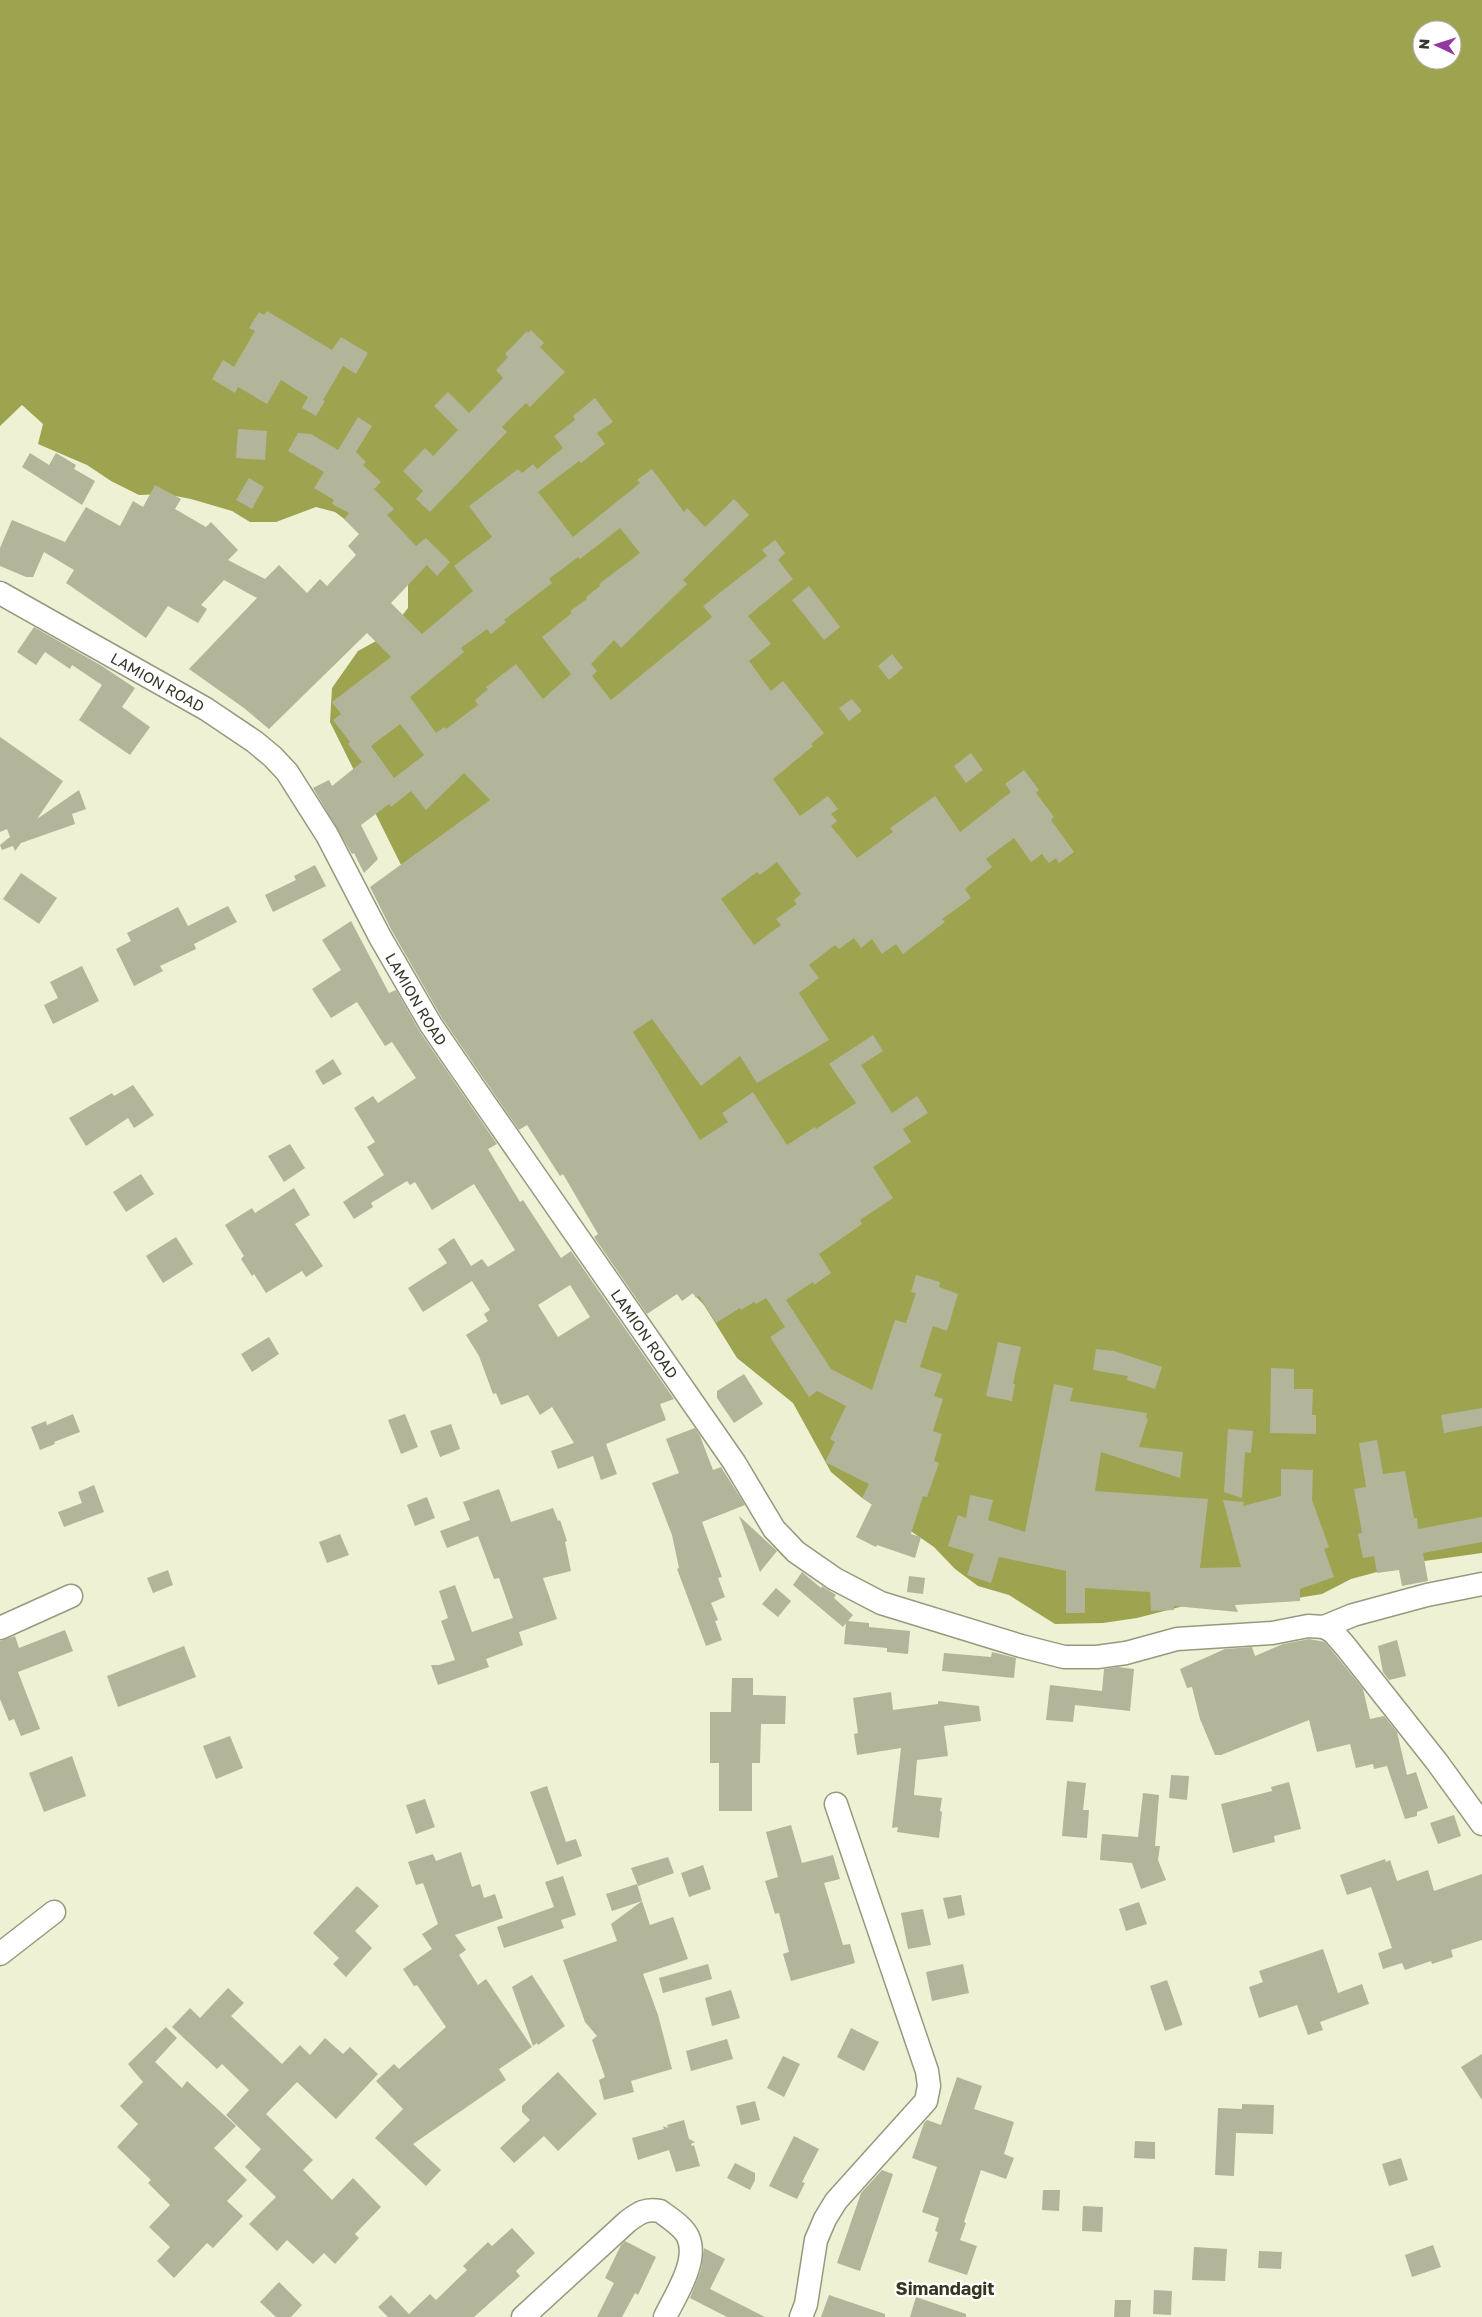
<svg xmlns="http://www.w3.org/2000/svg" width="1482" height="2317" font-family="'Golos Text',sans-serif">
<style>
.water{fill:#9ea34f;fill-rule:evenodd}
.building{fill:#b2b599;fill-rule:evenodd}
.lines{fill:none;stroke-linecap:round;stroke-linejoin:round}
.minor-casing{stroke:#97997e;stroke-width:25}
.minor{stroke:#fff;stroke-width:22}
.labels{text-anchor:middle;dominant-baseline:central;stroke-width:4.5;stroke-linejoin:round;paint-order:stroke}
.street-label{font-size:15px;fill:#36372b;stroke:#fff}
.quarter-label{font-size:18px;font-weight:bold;fill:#363720;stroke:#fff}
</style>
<rect width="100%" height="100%" fill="#eef1d4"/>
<!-- water -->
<path class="water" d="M0,0H1482V1553L1410,1563L1351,1579L1322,1594L1279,1601L1207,1600L1137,1618L1103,1623L1055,1624L1009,1595L978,1586L955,1569L934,1547L861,1497L831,1472L793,1403L737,1358L704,1305L625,1221L411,885L330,722L332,688L358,651L387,635L408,608V585L355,527L335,512L316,507L276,522H250L232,511L191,499L165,494L139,495L111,481L87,465L38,444L43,424L22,405L0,426ZM1422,30H1452V60H1422Z"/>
<!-- building -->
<g class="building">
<path d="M267,311L332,350L341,337L368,353L356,374L343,366L323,400L325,401L316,416L302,408L308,397L281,380L267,404L238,387L235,393L212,379L223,360L234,367L255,331L249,328L259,312L264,315Z"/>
<path d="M531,330L544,343L540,347L565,372L530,407L526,403L502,427L507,432L430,512L416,499L423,491L403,471L425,448L433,456L458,430L434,406L448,392L469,413L503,378L496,370L508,357L505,354L527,331L528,333Z"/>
<path d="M595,398L613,422L597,433L605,444L581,463L579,461L538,492L573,537L640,483L637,480L652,469L684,512L687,508L705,527L734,499L749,515L683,580L687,584L621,648L614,640L591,664L597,671L592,676L611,700L712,617L703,606L767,556L762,550L775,540L785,553L778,560L793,579L748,616L771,644L749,661L771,691L783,681L824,733L811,744L813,746L773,779L800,816L828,796L838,809L831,814L837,821L831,826L857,858L893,832L890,828L935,796L960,832L1011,792L1005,784L1024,770L1039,790L1036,793L1054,817L1051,820L1074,852L1059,863L1056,858L1049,863L1042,854L1031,862L1014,838L986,859L992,867L965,889L971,898L942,919L945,922L903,954L896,944L882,954L872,939L861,948L854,938L839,949L835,945L809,965L819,978L799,993L829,1040L757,1083L740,1056L701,1086L652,1019L633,1032L700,1140L728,1122L722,1113L753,1092L787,1145L815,1127L816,1129L856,1103L829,1064L873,1035L883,1051L861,1065L892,1113L917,1096L928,1113L903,1129L911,1142L873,1167L893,1198L860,1220L862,1224L819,1254L831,1273L814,1285L813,1282L786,1300L831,1369L872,1390L895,1320L906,1323L916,1293L911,1292L916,1275L940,1282L939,1287L958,1294L947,1331L933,1326L920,1367L942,1374L934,1396L943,1399L933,1431L942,1434L934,1461L939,1463L927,1497L923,1496L911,1534L921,1537L915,1558L877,1545L876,1547L856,1537L872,1504L862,1498L869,1484L825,1462L835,1442L830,1439L846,1406L817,1391L809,1397L770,1337L785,1327L766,1298L756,1304L754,1302L741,1310L740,1308L716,1323L699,1296L696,1298L693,1293L682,1301L677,1294L647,1314L594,1237L598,1234L563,1174L560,1176L527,1125L519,1130L442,1018L392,931L370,887L490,800L464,773L426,810L411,791L391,807L389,804L361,825L378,859L364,873L354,853L352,854L313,788L329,780L332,786L362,762L348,744L350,742L333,720L341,714L332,702L391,657L367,633L269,729L244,708L189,669L257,598L224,580L201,605L207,609L198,623L168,606L146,638L66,583L74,570L44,552L33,577H26L0,566V548L12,520L65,542L86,507L120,526L133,501L143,507L155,485L181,499L175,509L206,527L211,522L238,550L228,560L265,579L279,565L307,593L320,579L327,586L356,555L348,546L359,534L344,519L349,513L332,504L334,500L314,488L324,472L288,451L298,433L311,434L338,450L358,417L372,426L356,452L366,462L363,465L381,482L374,489L394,509L387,515L416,546L426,538L450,562L437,576L427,565L391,603L422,634L473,591L454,566L492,537L469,506L518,469L522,473L533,464L537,469L563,448L554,436L575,420L573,416ZM620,528L640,553L599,584L600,586L586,597L587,599L570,611L572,613L542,637L571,674L543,699L516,664L486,687L488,689L475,700L478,705L446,729L444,727L436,733L410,697L464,652L461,648L487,629L491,634L506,622L504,620L552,583L549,579L578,557L580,559ZM400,724L424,755L394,778L371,746ZM777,862L801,894L794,900L797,904L776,919L781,925L754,945L721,899L757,872L760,875Z"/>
<path d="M238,429L267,431L265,460L236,458Z"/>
<path d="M30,453L49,465L56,453L76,465L74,469L95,481L82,505L22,467Z"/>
<path d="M249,478L264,487L252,509L236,500Z"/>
<path d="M809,586L840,627L824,640L792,600Z"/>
<path d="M34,627L102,666L135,688L122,707L150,727L130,755L79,720L102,685L72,665L70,669L45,652L36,665L17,652Z"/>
<path d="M892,654L903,668L889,680L878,666Z"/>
<path d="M852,699L862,711L849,721L839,708Z"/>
<path d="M0,737L63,781L37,819L79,790L86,809L72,814L75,824L21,843L15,851L13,846L2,850L0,845L10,837L7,829L0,832Z"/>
<path d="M971,753L983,770L966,783L954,766Z"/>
<path d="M315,865L326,886L273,912L265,895L296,880L294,876Z"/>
<path d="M21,873L57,898L39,924L3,899Z"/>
<path d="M228,906L237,922L194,944L196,949L160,966L163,971L134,986L116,949L131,941L127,933L178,907L188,926Z"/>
<path d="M351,921L389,993L396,990L420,1032L497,1144L488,1149L520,1202L523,1200L561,1258L571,1251L674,1399L660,1404L666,1420L606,1444L617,1474L601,1480L593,1456L558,1469L551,1451L574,1443L552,1407L540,1415L528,1395L501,1405L496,1393L493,1394L479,1356L466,1335L488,1321L484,1314L490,1310L472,1281L423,1312L408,1288L447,1263L438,1249L454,1238L471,1266L482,1259L488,1267L515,1250L474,1184L432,1210L415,1182L410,1185L407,1181L371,1203L373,1207L354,1219L343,1202L384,1175L367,1147L375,1142L354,1108L373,1096L378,1103L416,1078L392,1042L385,1046L357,1002L331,1018L312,989L341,970L322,940ZM570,1285L590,1317L558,1337L538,1305Z"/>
<path d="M82,966L99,1001L53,1024L44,1005L58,998L50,982Z"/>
<path d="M333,1059L342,1074L323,1085L315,1071Z"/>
<path d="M133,1085L154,1115L134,1128L128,1118L86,1146L69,1118L112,1093L114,1096Z"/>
<path d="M290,1144L305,1168L284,1182L268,1156Z"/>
<path d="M141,1174L154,1194L126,1212L113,1192Z"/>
<path d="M294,1188L310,1215L295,1224L323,1266L306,1277L302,1271L266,1293L254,1274L252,1276L241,1259L244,1256L225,1225L252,1208L255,1213Z"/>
<path d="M176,1237L193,1264L163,1283L146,1256Z"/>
<path d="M269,1337L279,1354L252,1372L241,1354Z"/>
<path d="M998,1342L1021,1347L1013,1384H1015L1012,1401L986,1396Z"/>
<path d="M1096,1349L1114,1351L1162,1367L1155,1389L1127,1380L1128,1376L1093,1370Z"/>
<path d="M1271,1368L1294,1369V1389H1313L1312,1415H1316V1434L1270,1433Z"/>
<path d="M744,1374L763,1404L734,1423L717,1398V1391Z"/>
<path d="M1054,1384L1073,1388L1070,1401L1147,1413L1146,1418L1148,1419L1139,1447L1183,1452L1180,1478L1101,1452L1095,1491L1208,1499L1200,1568L1241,1567L1223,1500L1244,1502L1243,1506L1281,1496V1469L1313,1470L1312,1500L1329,1547L1324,1549L1334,1577L1300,1589V1601L1235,1605L1238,1612L1174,1606V1610L1151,1611L1150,1592L1085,1588V1613H1066V1571L999,1557L991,1583L967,1575L974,1554L948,1546L958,1515L966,1518L970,1495L993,1500L988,1520L1025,1532Z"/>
<path d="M1482,1408V1426L1444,1433L1441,1415Z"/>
<path d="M73,1414L80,1432L54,1442L55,1444L40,1450L31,1427L46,1421L47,1425Z"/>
<path d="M405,1414L418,1447L401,1454L388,1420Z"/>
<path d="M451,1424L460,1449L440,1457L430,1431Z"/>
<path d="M695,1428L700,1436L713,1470L721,1467L745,1505L702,1522L722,1577L718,1578L725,1597L711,1603L718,1620L715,1621L722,1640L706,1646L677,1569L679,1568L672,1535L652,1483L679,1473L666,1439Z"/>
<path d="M1228,1429L1253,1431L1251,1453L1245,1452L1242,1498L1224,1492Z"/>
<path d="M1377,1440L1383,1474L1405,1471L1414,1518H1417L1418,1529L1482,1517V1542L1423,1553L1428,1581L1402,1586L1399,1570L1377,1573L1374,1556L1363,1558L1358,1534L1362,1533L1354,1489L1366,1487L1359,1443Z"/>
<path d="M94,1485L104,1512L64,1527L58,1512L82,1503L78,1492Z"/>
<path d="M499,1489L511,1522L553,1508L558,1521L560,1520L567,1541L565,1542L571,1571L543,1578L557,1619L519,1632L523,1645L486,1659L489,1667L438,1685L431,1665H439L455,1660L441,1621L448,1618L439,1591L455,1585L472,1632L513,1618L499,1578L494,1579L478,1536L447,1548L440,1531L470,1520L463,1502Z"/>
<path d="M427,1497L435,1518L415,1526L407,1505Z"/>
<path d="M739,1516L777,1551L760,1572Z"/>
<path d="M340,1534L349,1555L327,1563L319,1542Z"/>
<path d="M168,1570L173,1585L153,1593L147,1578Z"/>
<path d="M802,1572L821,1588L822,1586L836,1595L834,1598L853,1615L848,1621L869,1623V1627L910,1631L908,1654L887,1652V1648L844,1644L846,1623L843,1627L793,1585Z"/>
<path d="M909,1576L925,1578L923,1594L907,1592Z"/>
<path d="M776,1588L791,1601L778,1617L762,1604Z"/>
<path d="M65,1630L73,1651L18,1672L40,1729L21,1736L14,1719L9,1721L0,1699V1641L15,1636L19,1648Z"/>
<path d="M1309,1639L1325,1642L1363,1689L1370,1719L1384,1716L1397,1732L1407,1775L1416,1772L1428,1808L1417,1812V1816L1405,1819L1387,1766L1374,1769L1373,1764L1356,1768L1350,1744L1317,1752L1309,1720L1221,1755H1215L1200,1719L1192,1687L1187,1688L1180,1669L1225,1649L1252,1647L1255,1656L1283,1644Z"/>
<path d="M1397,1640L1406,1676L1389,1680L1383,1672L1378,1646Z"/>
<path d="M184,1646L196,1677L118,1707L107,1676Z"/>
<path d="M992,1652L1016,1658L1014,1678L942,1671L944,1653L991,1657Z"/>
<path d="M1118,1667L1134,1669L1130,1711L1075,1705L1073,1722L1046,1720L1050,1685L1102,1691L1104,1669Z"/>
<path d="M732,1678H753V1695L786,1696L785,1724H761L760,1763H752V1811H719V1763H710V1712H731Z"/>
<path d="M891,1692L893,1710L938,1704V1701L979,1706L981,1721L944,1726L948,1756L917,1760L914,1795L942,1798L940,1811L942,1812L939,1838L897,1832L898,1827L892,1828L901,1748L857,1755L854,1734L858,1733L853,1698Z"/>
<path d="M230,1736L243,1768L216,1779L203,1746Z"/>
<path d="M72,1756L86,1796L44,1812L29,1773Z"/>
<path d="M1171,1775L1189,1776L1187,1800L1169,1798Z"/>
<path d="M1067,1781L1086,1783L1083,1810H1089L1087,1838L1062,1836Z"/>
<path d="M1289,1782L1301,1829L1274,1836L1275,1842L1233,1853L1221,1804L1272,1791L1271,1787Z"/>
<path d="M547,1786L566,1842L576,1839L582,1856L557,1865L530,1792Z"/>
<path d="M1143,1793L1159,1795L1155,1846H1160L1158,1860L1166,1880L1141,1889L1132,1863L1100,1860L1102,1834L1138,1837Z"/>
<path d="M425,1799L435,1827L416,1834L406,1805Z"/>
<path d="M1454,1815L1461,1836L1438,1844L1430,1823Z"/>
<path d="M791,1825L802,1863L833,1855L840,1879L824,1883L843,1945L850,1944L855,1963L791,1981L783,1954L789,1952L779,1913L775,1914L765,1881L778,1877L766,1832Z"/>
<path d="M461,1852L472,1887L480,1884L484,1898L495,1894L503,1918L455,1935L466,1950L459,1955L478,1985L486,1979L532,2047L499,2069L506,2080L413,2144L441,2170L426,2186L375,2138L403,2109L376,2081L394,2064L399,2069L446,2027L417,1985L414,1986L403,1969L432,1949L422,1934L438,1924L423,1883L416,1885L408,1862L433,1854L436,1861Z"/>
<path d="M668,1857L674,1873L638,1886L631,1868Z"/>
<path d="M1385,1859L1386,1862L1390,1860L1397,1881L1428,1870L1434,1891L1482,1874V1940L1451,1950L1453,1957L1432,1964L1431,1961L1405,1970L1402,1963L1383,1969L1378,1953L1392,1948L1371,1887L1347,1895L1340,1875Z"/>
<path d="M703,1865L711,1889L689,1897L681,1873Z"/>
<path d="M563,1876L576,1915L561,1920L564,1928L504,1948L497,1927L554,1907L545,1882Z"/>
<path d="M637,1884L642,1901L612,1911L606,1894Z"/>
<path d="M357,1886L379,1906L355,1931L372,1948L346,1977L333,1964L339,1958L313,1933Z"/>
<path d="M961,1895L965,1915L948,1919L943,1898Z"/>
<path d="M642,1901L650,1925L673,1917L688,1959L643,1974L658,2015L672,2069L631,2081L634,2092L604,2100L599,2080L605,2077L592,2040L597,2036L585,2022L563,1960L617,1941L611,1924Z"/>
<path d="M1139,1902L1147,1924L1126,1931L1119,1909Z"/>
<path d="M923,1909L931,1945L908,1949L901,1913Z"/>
<path d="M1323,1949L1338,1993L1362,1984L1369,2004L1320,2022L1323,2030L1308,2035L1297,2005L1259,2018L1249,1987L1263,1982L1259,1971Z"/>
<path d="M708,1964L712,1979L663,1993L659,1978Z"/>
<path d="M963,1964L969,1993L932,2001L926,1972Z"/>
<path d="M532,1975L565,2026L538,2045L537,2043L533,2046L512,1987Z"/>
<path d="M1167,1980L1182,2023V2025L1165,2031L1150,1986Z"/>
<path d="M228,1988L244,2003L231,2016L282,2064L300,2045L310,2055L325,2038L343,2054L350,2047L378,2074L336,2119L297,2082L266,2114L313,2160L303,2170L332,2200L353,2178L381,2207L355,2234L359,2238L335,2264L324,2253L313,2264L287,2240L277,2251L249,2224L276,2197L245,2167L261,2149L226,2115L249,2090L222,2064L217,2069L172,2027L190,2008L200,2018Z"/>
<path d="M731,1990L740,2018L712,2026L705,1998Z"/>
<path d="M166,2027L177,2038L155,2062L182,2088L187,2081L236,2126L214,2148L247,2180L227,2201L243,2216L213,2248L207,2243L174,2278L157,2261L170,2247L149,2227L170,2205L148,2183L151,2180L117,2147L138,2124L120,2106L143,2082L128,2064Z"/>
<path d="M851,2028L879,2042L864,2071L837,2057Z"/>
<path d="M727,2039L733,2059L691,2071L686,2051Z"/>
<path d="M1482,2054V2100L1461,2067Z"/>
<path d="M783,2056L800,2064L784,2097L767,2088Z"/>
<path d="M558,2072L597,2114L558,2151L544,2136L514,2163L500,2148L530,2120L522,2112V2106Z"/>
<path d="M957,2077L982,2086L974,2109L1014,2122L1004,2154L1014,2158L1006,2179L981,2170L964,2222L966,2223L960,2240L977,2246L967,2275L928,2262L938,2232L935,2231L939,2218L922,2212L937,2167L912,2158L924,2123L927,2120L941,2125Z"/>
<path d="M755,2101L760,2120L741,2125L736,2106Z"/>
<path d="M1242,2104L1274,2105L1273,2134L1236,2133L1234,2176L1215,2175L1218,2108L1242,2109Z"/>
<path d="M684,2120L689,2139L695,2142L691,2144L692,2146L694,2145L700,2166L676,2172L669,2150L638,2160L632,2138L664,2129L663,2126L668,2128L667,2125Z"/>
<path d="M794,2136L819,2149L802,2182L805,2183L797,2199L769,2186Z"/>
<path d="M1135,2141L1155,2142V2159L1134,2158Z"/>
<path d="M1401,2158L1408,2180L1389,2186L1382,2164Z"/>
<path d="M735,2163L755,2173V2180L750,2190L727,2178Z"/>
<path d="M882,2170L893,2174L860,2271L837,2263L861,2193Z"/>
<path d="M1043,2190H1060L1059,2211L1042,2210Z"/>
<path d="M1083,2206L1103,2207L1102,2232L1082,2231Z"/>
<path d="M512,2228L535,2253L516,2271L520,2276L474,2317H388L378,2307L391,2295L409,2314L430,2294L436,2300L467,2270L463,2266L488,2242L492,2246Z"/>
<path d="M625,2241L656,2257L638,2295L635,2293L622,2317H597L614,2283L605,2278L621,2245Z"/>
<path d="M1433,2245L1441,2267L1412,2277L1405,2255Z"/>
<path d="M1194,2247L1227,2249L1225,2281L1192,2280Z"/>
<path d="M704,2248L725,2259L710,2289L765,2317H727L690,2298L701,2270Z"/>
<path d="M1259,2251L1282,2252L1281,2269L1258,2268Z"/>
<path d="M279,2282L302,2305L291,2317H276L260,2302Z"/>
<path d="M1154,2290L1172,2291L1171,2315L1153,2314Z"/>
<path d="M829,2295L885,2314V2317H821Z"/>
<path d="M916,2297L966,2314V2317H910Z"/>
<path d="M1115,2300H1131L1130,2317H1114Z"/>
</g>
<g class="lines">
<!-- minor casing -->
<g class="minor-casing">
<g id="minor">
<path id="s1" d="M0,593L206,709L255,742L273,757L287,772L327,835L380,937L431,1025L477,1092L734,1462L774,1529L796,1552L835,1579L881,1603L1021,1646L1064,1657H1097L1126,1653L1177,1639L1272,1633L1308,1626L1324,1627L1353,1615L1427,1595L1482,1584"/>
<path d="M1324,1627L1333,1632L1346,1647L1437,1762L1482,1824"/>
<path d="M0,1628L71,1596"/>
<path d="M0,1954L54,1912"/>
<path d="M523,2317L628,2221C639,2213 646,2208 660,2211C668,2217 684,2227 688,2237C699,2261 675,2296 665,2317"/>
<path d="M801,2317L806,2304L816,2240L825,2219L836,2201L926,2101L929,2086L927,2071L836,1804"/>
</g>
</g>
<!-- minor -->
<use href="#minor" class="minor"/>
</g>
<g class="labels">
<!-- street labels -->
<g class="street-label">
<text stroke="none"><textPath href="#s1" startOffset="181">LAMION ROAD</textPath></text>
<text stroke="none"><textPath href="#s1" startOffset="601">LAMION ROAD</textPath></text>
<text stroke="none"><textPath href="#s1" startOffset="1006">LAMION ROAD</textPath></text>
</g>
<!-- quarter labels -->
<g class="quarter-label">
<text x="945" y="2288">Simandagit</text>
</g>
</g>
<!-- north arrow -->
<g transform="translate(1437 45) rotate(274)"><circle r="24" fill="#ffffff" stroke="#afafaa"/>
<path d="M0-4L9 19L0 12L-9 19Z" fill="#9337a2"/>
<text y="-8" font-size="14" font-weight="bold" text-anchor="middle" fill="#36372b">N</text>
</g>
</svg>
